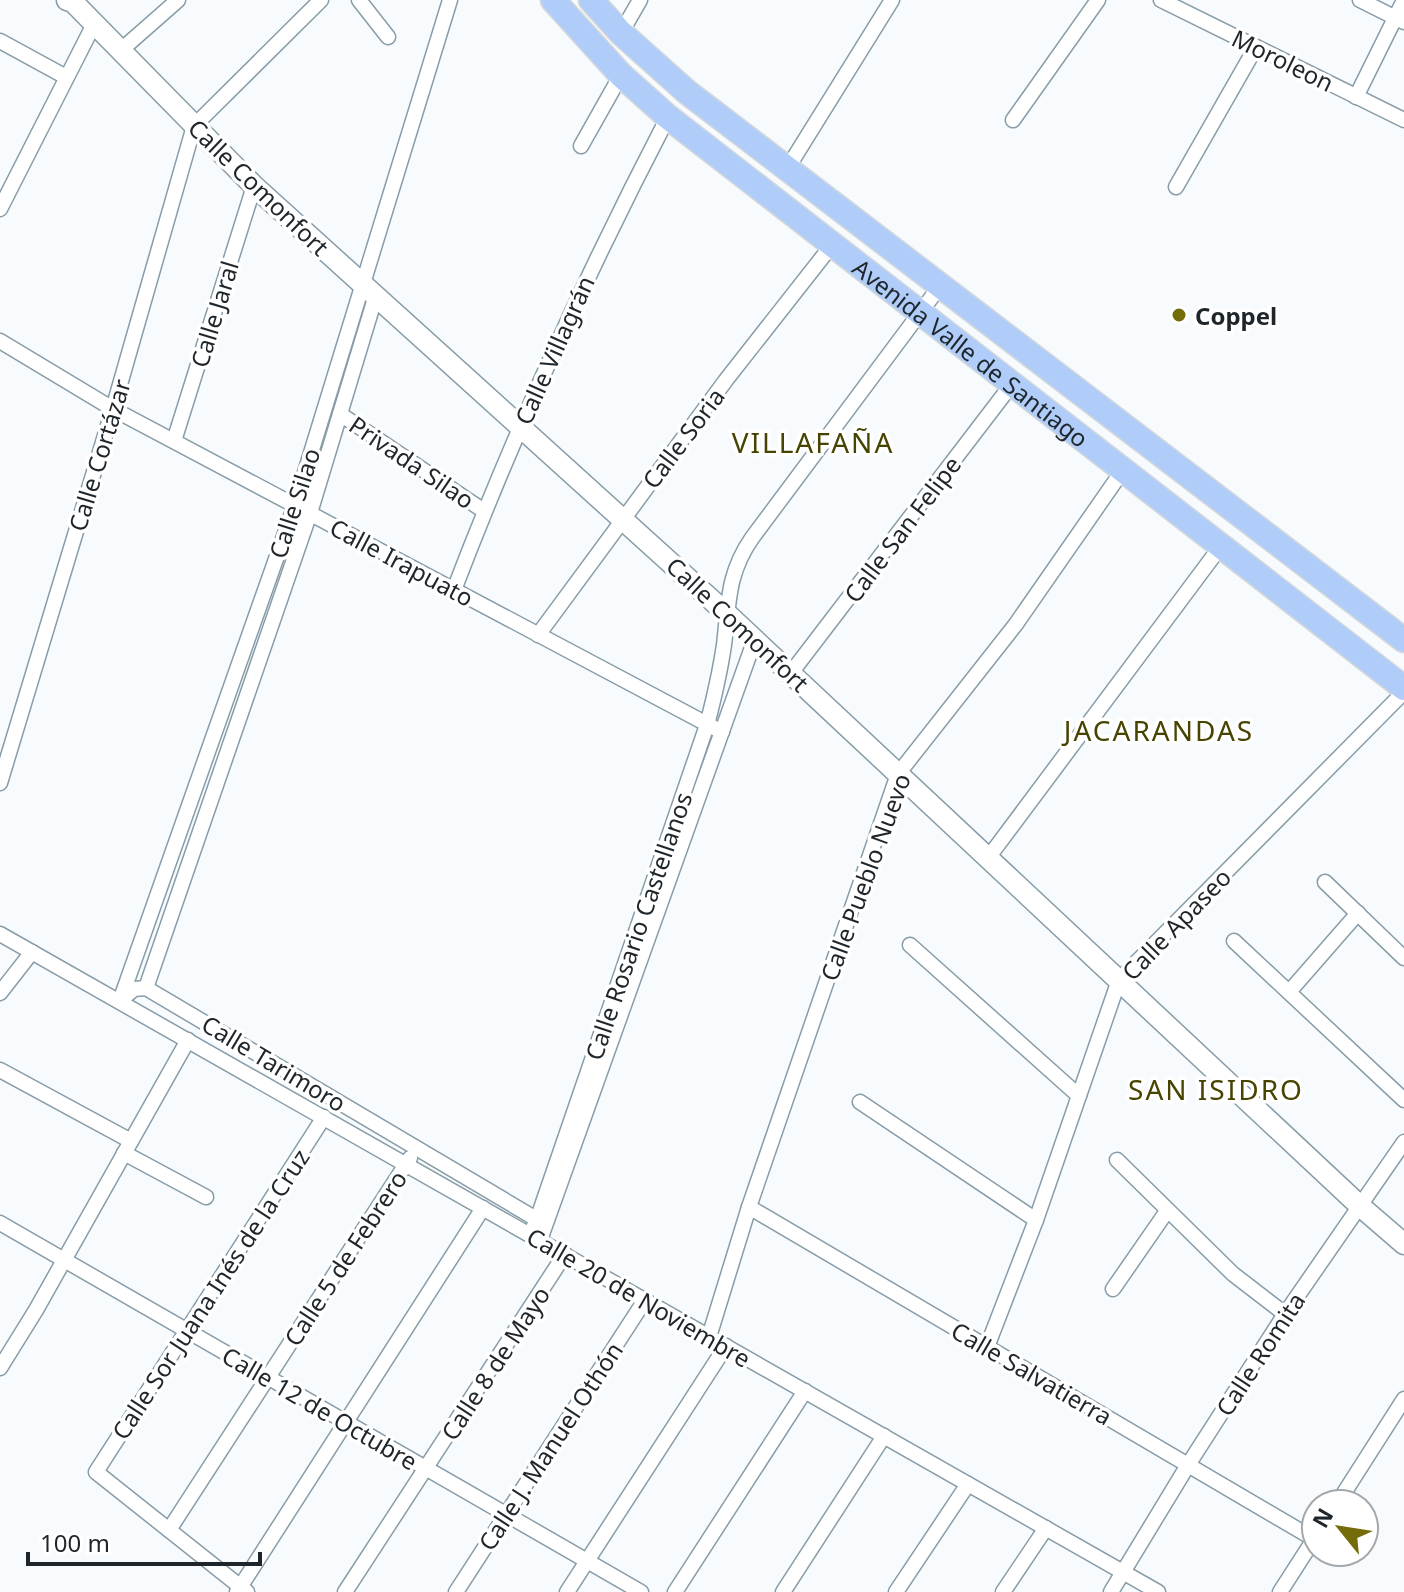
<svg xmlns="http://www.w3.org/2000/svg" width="1404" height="1592" font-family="'Noto Sans',sans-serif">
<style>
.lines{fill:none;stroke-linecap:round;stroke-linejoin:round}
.street-casing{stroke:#889ca8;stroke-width:17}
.secondary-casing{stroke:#889ca8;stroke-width:23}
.primary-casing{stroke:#d6d8d9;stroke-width:27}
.street{stroke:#fff;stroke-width:14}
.secondary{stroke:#fff;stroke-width:20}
.primary{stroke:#b0cdfa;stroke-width:24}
.poi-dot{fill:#736c09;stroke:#fff;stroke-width:3}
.labels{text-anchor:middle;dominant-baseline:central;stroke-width:7;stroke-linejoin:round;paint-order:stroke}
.street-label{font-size:24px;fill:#1e262b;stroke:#fff}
.poi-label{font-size:24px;font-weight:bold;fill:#1e262b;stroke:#fff;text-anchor:start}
.quarter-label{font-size:28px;letter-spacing:2px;fill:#474300;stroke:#fff}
</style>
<rect width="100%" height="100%" fill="#f7fbfd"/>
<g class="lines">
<!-- street casing -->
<g class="street-casing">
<g id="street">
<path d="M359,0L388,37"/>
<path d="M1161,0L1404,120"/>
<path d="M1360,0L1404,22"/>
<path d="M621,33L640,0"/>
<path d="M0,41L66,77"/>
<path d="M120,51L178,0"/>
<path d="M1356,97L1404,0"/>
<path d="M1013,120L1098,0"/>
<path d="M581,146L621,75"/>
<path d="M787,169L892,0"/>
<path d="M1176,187L1256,47"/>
<path d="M0,209L94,24"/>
<path d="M0,341L113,409L722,732"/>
<path d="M340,414L484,511"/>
<path d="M174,441L254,186"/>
<path d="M454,590C516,428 588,271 668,117"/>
<path d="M538,635L726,380L832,245"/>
<path d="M791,673L1012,384"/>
<path d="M0,783L113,409L194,126L321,0"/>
<path d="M988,858L1221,546"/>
<path d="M1325,882L1404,958"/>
<path d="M0,934L1158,1592"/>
<path d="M1234,941L1404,1100"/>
<path d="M910,945L1079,1096"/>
<path d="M146,988L310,513L376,295"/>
<path d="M1289,992L1358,913"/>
<path d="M0,993L32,952"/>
<path d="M121,1000L134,989L146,988L543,1223"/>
<path d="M120,1001L295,505L450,0"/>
<path d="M0,1070L131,1141"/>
<path d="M860,1102L1036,1220"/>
<path d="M124,1153L206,1197"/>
<path d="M1117,1160L1233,1274L1285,1314"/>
<path d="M749,1207L1314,1539"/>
<path d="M0,1223L641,1592"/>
<path d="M530,1234L537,1220L707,725C714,698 720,672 724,645C729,603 727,574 752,538L940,286"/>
<path d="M540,1240L755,639"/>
<path d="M1113,1289L1167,1211"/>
<path d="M709,1337L749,1207L898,774L1016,624L1123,470"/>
<path d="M987,1347L1036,1220L1119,980L1404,692"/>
<path d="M0,1368L36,1310L188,1040"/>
<path d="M1337,1504L1404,1399"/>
<path d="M169,1530L410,1158"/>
<path d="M237,1592L483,1208"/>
<path d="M247,1592L96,1472L324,1117"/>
<path d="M345,1592L565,1254"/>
<path d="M456,1592L645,1300"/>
<path d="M567,1592L726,1346"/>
<path d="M675,1592L805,1391"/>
<path d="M783,1592L884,1436"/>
<path d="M896,1592L968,1484"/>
<path d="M1003,1592L1046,1528"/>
<path d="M1111,1592L1188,1465L1285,1314L1404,1142"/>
<path d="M1280,1592L1316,1536"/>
</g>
</g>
<!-- secondary casing -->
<g class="secondary-casing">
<path id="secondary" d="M67,0L73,2L254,186L726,613L1360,1206L1404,1244"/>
</g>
<!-- primary casing -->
<g class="primary-casing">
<g id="primary">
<path id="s1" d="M553,0L621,75L668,117L1404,688"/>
<path d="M591,0L621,33L687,92L1404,640"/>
</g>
</g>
<!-- street -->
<use href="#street" class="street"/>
<!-- secondary -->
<use href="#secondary" class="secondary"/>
<!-- primary -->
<use href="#primary" class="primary"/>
</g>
<!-- markers -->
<circle class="poi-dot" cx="1179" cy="315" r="8"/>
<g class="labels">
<!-- street labels -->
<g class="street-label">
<text transform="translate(1283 60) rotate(26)">Moroleon</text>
<text transform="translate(259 187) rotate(44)">Calle Comonfort</text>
<text transform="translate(214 314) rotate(-73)">Calle Jaral</text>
<text transform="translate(554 350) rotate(-66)">Calle Villagrán</text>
<text stroke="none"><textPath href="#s1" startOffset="548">Avenida Valle de Santiago</textPath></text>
<text transform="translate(683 438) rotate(-53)">Calle Soria</text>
<text transform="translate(99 455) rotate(-73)">Calle Cortázar</text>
<text transform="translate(412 462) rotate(34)">Privada Silao</text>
<text transform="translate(294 503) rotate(-72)">Calle Silao</text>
<text transform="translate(902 529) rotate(-53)">Calle San Felipe</text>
<text transform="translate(402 562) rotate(28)">Calle Irapuato</text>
<text transform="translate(738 624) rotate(43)">Calle Comonfort</text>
<text transform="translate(865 877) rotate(-70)">Calle Pueblo Nuevo</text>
<text transform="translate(1176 924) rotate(-46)">Calle Apaseo</text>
<text transform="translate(638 926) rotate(-71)">Calle Rosario Castellanos</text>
<text transform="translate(274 1063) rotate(31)">Calle Tarimoro</text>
<text transform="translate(345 1258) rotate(-57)">Calle 5 de Febrero</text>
<text transform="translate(210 1294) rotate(-57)">Calle Sor Juana Inés de la Cruz</text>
<text transform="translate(639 1297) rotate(30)">Calle 20 de Noviembre</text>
<text transform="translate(1260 1354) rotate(-57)">Calle Romita</text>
<text transform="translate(495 1363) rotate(-57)">Calle 8 de Mayo</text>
<text transform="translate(1032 1373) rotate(30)">Calle Salvatierra</text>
<text transform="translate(320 1408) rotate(30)">Calle 12 de Octubre</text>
<text transform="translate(550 1446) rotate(-57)">Calle J. Manuel Othón</text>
</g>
<!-- poi labels -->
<g class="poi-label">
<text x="1195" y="315">Coppel</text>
</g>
<!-- quarter labels -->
<g class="quarter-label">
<text x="813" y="442">VILLAFAÑA</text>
<text x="1159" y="730">JACARANDAS</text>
<text x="1216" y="1089">SAN ISIDRO</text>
</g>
</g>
<!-- north arrow -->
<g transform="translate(1340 1528) rotate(300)"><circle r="38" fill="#ffffff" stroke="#a5a8aa" stroke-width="2"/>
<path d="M0-6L14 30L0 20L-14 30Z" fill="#736c09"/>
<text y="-12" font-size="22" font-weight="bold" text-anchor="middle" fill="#1e262b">N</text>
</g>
<!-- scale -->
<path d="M28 1552v12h232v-12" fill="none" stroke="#1e262b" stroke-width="4"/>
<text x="40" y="1552" font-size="24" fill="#1e262b" stroke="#ffffff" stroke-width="6" paint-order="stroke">100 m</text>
</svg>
